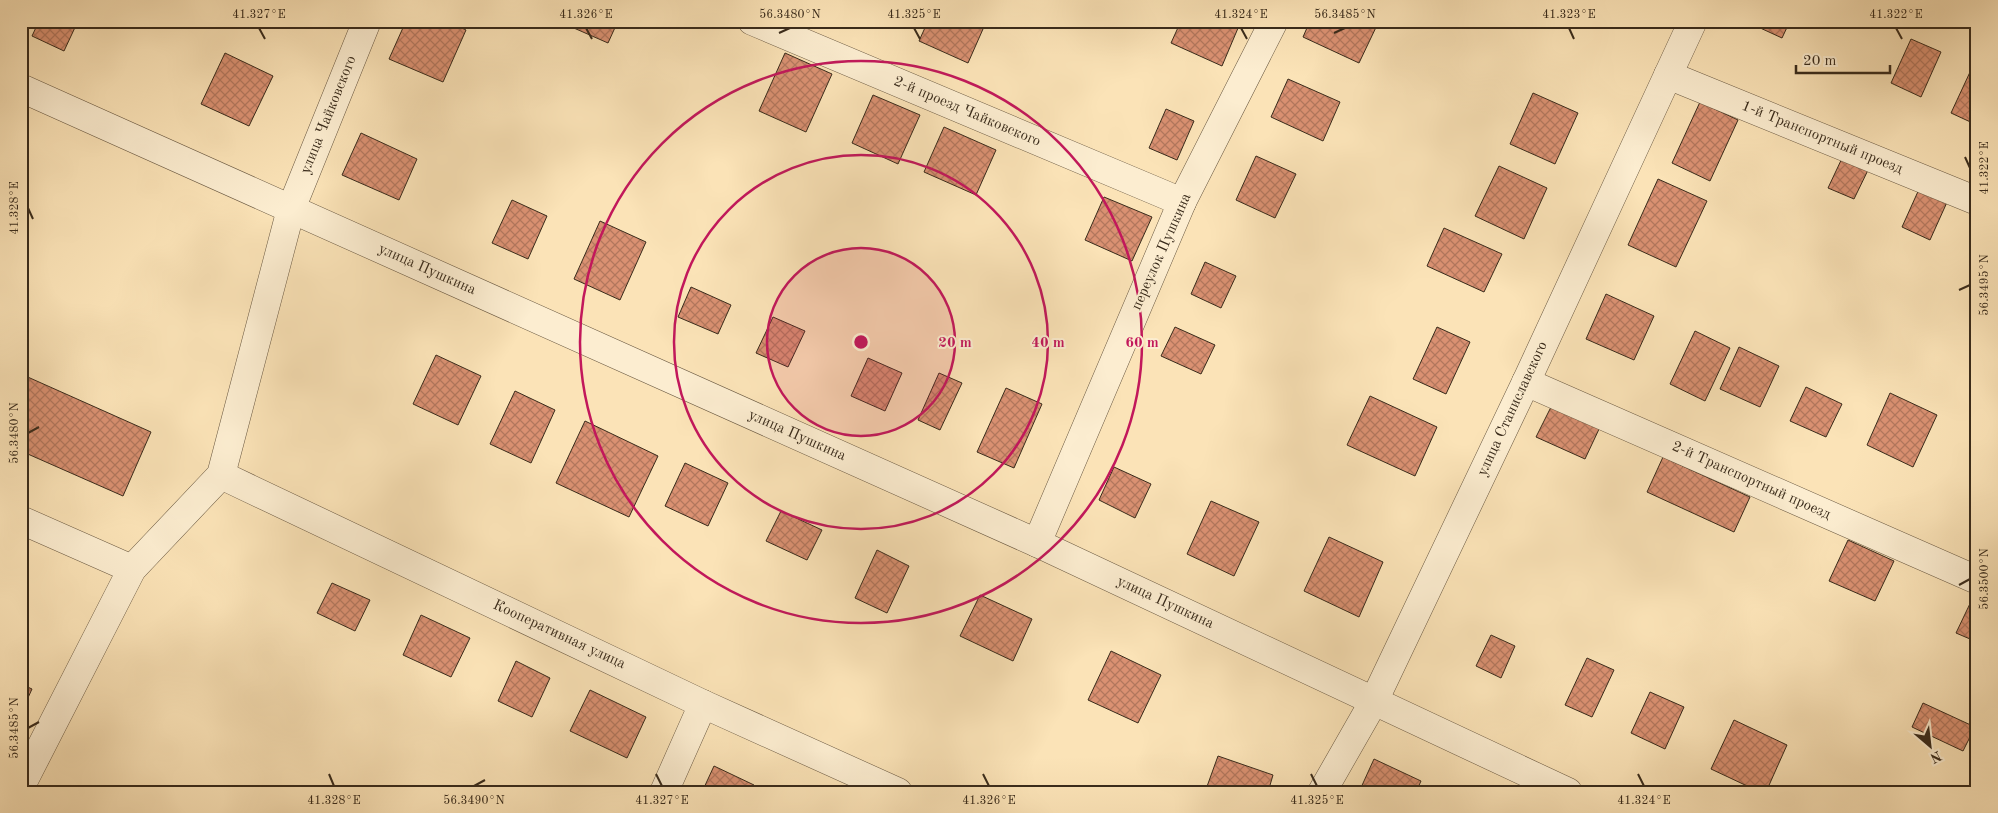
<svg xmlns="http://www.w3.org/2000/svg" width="1998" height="813" font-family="'Old Standard TT',serif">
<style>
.building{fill:url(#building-cross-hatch);stroke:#392b1b}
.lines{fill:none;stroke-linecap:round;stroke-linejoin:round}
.minor-casing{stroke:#6a5942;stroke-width:29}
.minor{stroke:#fcedd0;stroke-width:28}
.ticks{fill:none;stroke:#392b1b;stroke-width:2}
.ring{fill:none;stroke:#c2185b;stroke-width:2.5}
.labels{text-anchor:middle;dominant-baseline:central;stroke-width:4;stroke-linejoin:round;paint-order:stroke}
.street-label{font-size:15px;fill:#392b1b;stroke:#fcedd0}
.centre{fill:#c2185b;stroke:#fcedd0;stroke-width:2.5}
.ring-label{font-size:15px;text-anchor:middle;font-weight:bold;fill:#c2185b;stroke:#fcedd0;stroke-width:4;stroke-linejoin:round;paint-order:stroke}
.neatline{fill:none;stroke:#392b1b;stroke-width:2}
.ticks-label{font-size:12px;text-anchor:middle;fill:#392b1b}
</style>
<defs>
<pattern id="building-cross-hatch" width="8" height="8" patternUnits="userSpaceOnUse" patternTransform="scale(1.25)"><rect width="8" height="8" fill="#da9172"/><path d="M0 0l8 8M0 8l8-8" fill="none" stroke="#b2775d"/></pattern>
</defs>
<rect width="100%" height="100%" fill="#fbe3b7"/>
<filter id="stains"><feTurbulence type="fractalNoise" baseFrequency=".004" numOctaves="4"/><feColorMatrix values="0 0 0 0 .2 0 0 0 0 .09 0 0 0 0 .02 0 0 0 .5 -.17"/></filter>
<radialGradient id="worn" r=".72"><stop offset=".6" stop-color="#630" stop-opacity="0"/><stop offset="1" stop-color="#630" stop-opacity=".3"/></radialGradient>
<!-- building -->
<g class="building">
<path d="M39,21H78L64,51L32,36Z"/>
<path d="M406,21H447L466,30L443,82L389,59Z"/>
<path d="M569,21H618L608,43L567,25Z"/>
<path d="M928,21H966L983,29L968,63L919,41Z"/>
<path d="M1181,21H1241L1222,66L1171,43Z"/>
<path d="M1310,21H1379L1359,63L1303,37Z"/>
<path d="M1745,21H1790L1782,38Z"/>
<path d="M1911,39L1941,52L1921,97L1891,83Z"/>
<path d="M225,53L273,76L249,126L201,104Z"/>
<path d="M785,53L832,74L806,132L759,111Z"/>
<path d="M1977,57V125L1951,113Z"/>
<path d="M1288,79L1340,102L1323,141L1271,117Z"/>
<path d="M1533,93L1578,113L1555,164L1510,144Z"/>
<path d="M873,95L920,115L898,164L852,143Z"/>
<path d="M1700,102L1738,120L1710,181L1672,163Z"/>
<path d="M1166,109L1194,121L1177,160L1149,148Z"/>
<path d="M944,127L996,150L976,195L924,172Z"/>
<path d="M361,133L417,159L399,200L342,175Z"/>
<path d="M1844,154L1870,166L1854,199L1828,188Z"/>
<path d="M1256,156L1296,174L1275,218L1236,200Z"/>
<path d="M1499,166L1547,188L1524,239L1475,216Z"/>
<path d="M1658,179L1707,201L1676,267L1628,245Z"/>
<path d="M1920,187L1948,200L1930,240L1902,227Z"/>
<path d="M1104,197L1152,217L1132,261L1085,240Z"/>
<path d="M512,200L547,216L528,259L492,243Z"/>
<path d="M600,221L646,242L620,300L574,279Z"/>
<path d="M1444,228L1502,254L1484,292L1427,266Z"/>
<path d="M1205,262L1236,276L1221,308L1191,294Z"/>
<path d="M691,287L731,305L718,334L678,317Z"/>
<path d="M1606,294L1654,316L1634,360L1586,339Z"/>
<path d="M773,317L805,331L788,367L756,353Z"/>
<path d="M1175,327L1215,345L1201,374L1161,356Z"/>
<path d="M1437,327L1470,342L1446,394L1413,379Z"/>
<path d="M1695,331L1730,348L1705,401L1670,384Z"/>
<path d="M1739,347L1779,366L1760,407L1720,389Z"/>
<path d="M436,355L481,376L458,425L413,404Z"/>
<path d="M868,358L902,373L885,411L851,396Z"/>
<path d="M939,373L962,383L940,430L918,420Z"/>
<path d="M21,374L151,432L123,496L21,451Z"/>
<path d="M1806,387L1842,404L1826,437L1790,421Z"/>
<path d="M1006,388L1042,404L1014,468L977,452Z"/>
<path d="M515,391L555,410L531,463L490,444Z"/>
<path d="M1890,393L1937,415L1913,467L1867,445Z"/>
<path d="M1370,396L1437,427L1415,476L1347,445Z"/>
<path d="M1552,405L1600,427L1585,459L1536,437Z"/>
<path d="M585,421L658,456L629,517L556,483Z"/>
<path d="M1663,457L1750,497L1734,532L1647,492Z"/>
<path d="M685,463L728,483L708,526L665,506Z"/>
<path d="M1114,467L1151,484L1135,518L1099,500Z"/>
<path d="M1211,501L1259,522L1234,576L1187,554Z"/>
<path d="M781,511L822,530L807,560L766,541Z"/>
<path d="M1329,537L1383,562L1359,617L1304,591Z"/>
<path d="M1848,540L1894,561L1875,601L1829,581Z"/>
<path d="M877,550L909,566L887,613L855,598Z"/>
<path d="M332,583L370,600L355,631L317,613Z"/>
<path d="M1976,591H1977V642L1956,633Z"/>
<path d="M980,595L1032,619L1013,661L960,636Z"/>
<path d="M421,615L470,638L451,677L403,655Z"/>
<path d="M1491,635L1515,646L1501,678L1476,666Z"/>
<path d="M1111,651L1161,675L1138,723L1088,700Z"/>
<path d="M1587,658L1614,670L1592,717L1565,705Z"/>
<path d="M516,661L550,678L532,717L498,701Z"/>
<path d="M21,684L32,689L21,713Z"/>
<path d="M590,690L646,717L627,758L570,731Z"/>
<path d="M1650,692L1684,707L1665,749L1631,733Z"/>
<path d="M1923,703L1975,727L1963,751L1912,727Z"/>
<path d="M1734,720L1787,745L1766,792H1760L1711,769Z"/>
<path d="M1218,756L1273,775L1268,792H1205Z"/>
<path d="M1374,759L1421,781L1416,792H1359Z"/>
<path d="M714,766L754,785L751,792H702Z"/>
</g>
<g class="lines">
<!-- minor casing -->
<g class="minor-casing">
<g id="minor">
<path d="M752,21L1182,202"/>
<path d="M1668,75L1977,201"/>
<path d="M21,88L1037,543L1568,792"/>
<path d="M1526,382L1977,580"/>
<path d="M221,475L703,704L898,792"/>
<path d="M21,520L132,569"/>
<path d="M1037,543L1182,202L1274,21"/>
<path d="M21,786L132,569L221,475L291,209L367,21"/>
<path d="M664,792L703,704"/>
<path d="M1322,792L1374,701L1526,382L1693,21"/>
</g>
</g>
<!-- minor -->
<use href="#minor" class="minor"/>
</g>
<!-- ticks -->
<path class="ticks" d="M259,28L265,39M586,28L592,39M914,28L920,39M1241,28L1247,39M1569,28L1574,39M1896,28L1902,39M779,33L790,28M1334,33L1345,28M1965,157L1970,168M28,208L33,219M1959,290L1970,285M28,433L39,427M1959,585L1970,579M28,728L39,722M329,774L334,786M656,774L662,786M983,774L989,786M1311,774L1317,786M1638,774L1644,786M474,786L485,780"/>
<!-- distance rings -->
<circle cx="861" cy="342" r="94" fill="#c2185b" fill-opacity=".12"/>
<g class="ring">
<circle cx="861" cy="342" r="94"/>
<circle cx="861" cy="342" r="187"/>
<circle cx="861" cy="342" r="281"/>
</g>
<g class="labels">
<!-- street labels -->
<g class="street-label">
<text transform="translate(967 112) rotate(23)">2-й проезд Чайковского</text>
<text transform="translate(329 115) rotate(-68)">улица Чайковского</text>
<text transform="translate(1822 138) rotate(22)">1-й Транспортный проезд</text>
<text transform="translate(1162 252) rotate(-66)">переулок Пушкина</text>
<text transform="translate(427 270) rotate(24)">улица Пушкина</text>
<text transform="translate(1513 409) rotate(-65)">улица Станиславского</text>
<text transform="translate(797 436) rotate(24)">улица Пушкина</text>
<text transform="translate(1751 481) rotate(24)">2-й Транспортный проезд</text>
<text transform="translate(1165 603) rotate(25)">улица Пушкина</text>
<text transform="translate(559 635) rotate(25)">Кооперативная улица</text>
</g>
</g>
<circle cx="861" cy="342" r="8" class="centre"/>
<g class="ring-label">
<text x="955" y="347">20 m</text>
<text x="1048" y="347">40 m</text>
<text x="1142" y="347">60 m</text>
</g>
<!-- margin -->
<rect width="1998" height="813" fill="none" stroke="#fbe3b7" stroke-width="55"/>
<!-- north arrow -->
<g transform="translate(1930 746) rotate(152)" stroke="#fcedd0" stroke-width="4" paint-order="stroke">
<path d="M0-4L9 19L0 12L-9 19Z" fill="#392b1b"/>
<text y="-8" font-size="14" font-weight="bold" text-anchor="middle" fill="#392b1b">N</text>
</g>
<!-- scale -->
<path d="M1796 65v8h94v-8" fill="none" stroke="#392b1b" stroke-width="2.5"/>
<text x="1803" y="65" font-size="15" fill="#392b1b" stroke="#fcedd0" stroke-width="4" paint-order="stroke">20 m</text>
<rect x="28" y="28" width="1942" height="758" class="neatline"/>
<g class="ticks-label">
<text x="259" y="18">41.327°E</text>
<text x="586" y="18">41.326°E</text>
<text x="790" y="18">56.3480°N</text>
<text x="914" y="18">41.325°E</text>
<text x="1241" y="18">41.324°E</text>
<text x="1345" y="18">56.3485°N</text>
<text x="1569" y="18">41.323°E</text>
<text x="1896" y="18">41.322°E</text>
<text transform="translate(1984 168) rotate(-90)" y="4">41.322°E</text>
<text transform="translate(14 208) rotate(-90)" y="4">41.328°E</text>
<text transform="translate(1984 285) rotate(-90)" y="4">56.3495°N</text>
<text transform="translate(14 433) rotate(-90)" y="4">56.3480°N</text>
<text transform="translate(1984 579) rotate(-90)" y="4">56.3500°N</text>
<text transform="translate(14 728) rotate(-90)" y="4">56.3485°N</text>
<text x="334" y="804">41.328°E</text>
<text x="474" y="804">56.3490°N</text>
<text x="662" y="804">41.327°E</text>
<text x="989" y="804">41.326°E</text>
<text x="1317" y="804">41.325°E</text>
<text x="1644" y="804">41.324°E</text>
</g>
<rect width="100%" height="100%" filter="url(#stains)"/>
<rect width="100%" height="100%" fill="url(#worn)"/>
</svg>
